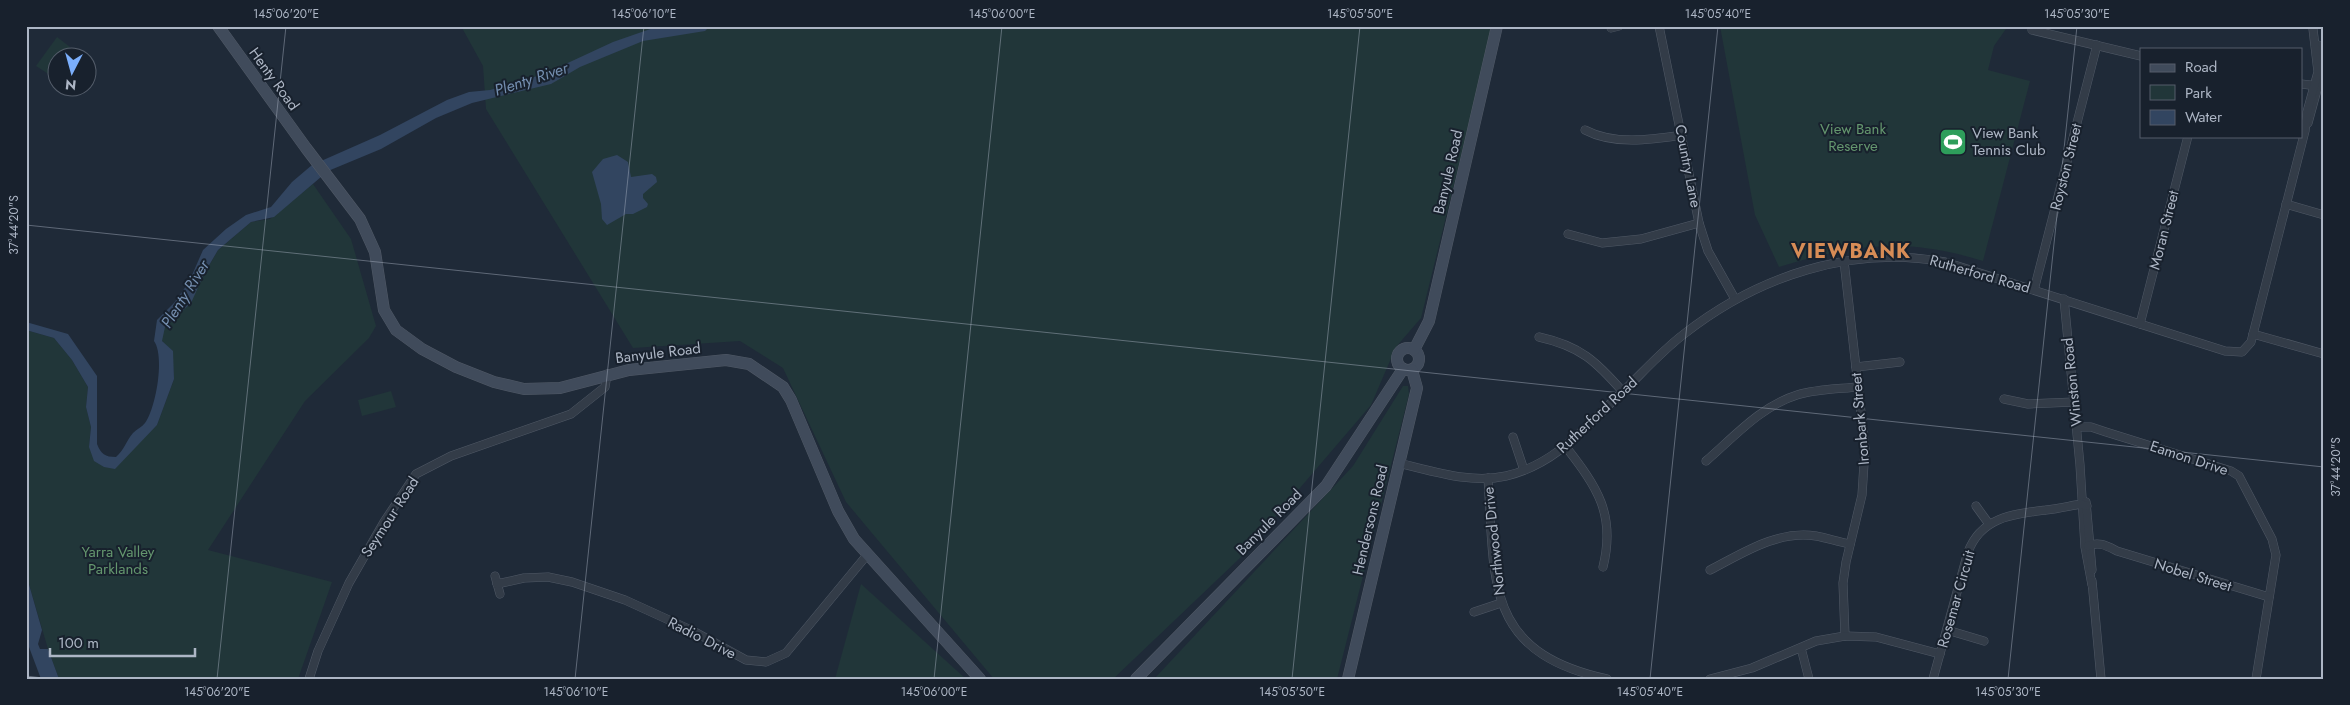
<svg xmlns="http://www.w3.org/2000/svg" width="2350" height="705" font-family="Jost,sans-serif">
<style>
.green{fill:#213639}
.water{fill:#324560}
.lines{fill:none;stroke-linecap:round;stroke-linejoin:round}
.street-casing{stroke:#505966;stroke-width:9}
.secondary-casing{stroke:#505966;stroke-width:12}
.street{stroke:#333c48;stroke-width:8}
.secondary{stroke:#404b5b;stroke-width:11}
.ticks{fill:none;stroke:#adb6c5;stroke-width:1;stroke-opacity:0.45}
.labels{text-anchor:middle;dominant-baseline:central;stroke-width:4;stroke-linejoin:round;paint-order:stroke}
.street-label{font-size:15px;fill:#adb6c5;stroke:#18212d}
.park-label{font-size:15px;fill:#64966e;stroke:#18212d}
.poi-label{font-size:15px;fill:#adb6c5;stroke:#18212d;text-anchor:start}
.water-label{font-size:16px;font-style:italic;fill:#748eaf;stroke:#18212d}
.district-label{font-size:20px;font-weight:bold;letter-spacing:1px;fill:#d78c56;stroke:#18212d}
.neatline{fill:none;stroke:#adb6c5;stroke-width:2}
.ticks-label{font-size:12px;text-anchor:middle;fill:#adb6c5}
</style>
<rect width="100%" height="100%" fill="#1f2a38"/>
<!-- green -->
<g class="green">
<path d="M461,26H1493L1421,318L1396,347L1371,405L1240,558L1113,679H994L846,502L783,368L740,341L633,348L486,109L483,66Z"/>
<path d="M1720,26H2008L1994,46L1988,70L2030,81L1983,261C1906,237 1854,244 1779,267L1755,215Z"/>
<path d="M57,37L70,47L62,57L58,58L57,64L50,75L36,66Z"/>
<path d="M313,184L351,239L376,326L369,338L305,401L208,550L332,582L298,679H59L48,649L26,574V330L54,338L72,360L88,387L86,407L91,427L89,447L104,467L142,439L157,425L174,379L172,351L162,341C162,331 163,325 173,321L198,285L218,250L251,222L270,219Z"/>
<path d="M1403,386H1408L1409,394L1337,679H1154L1353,466Z"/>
<path d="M391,391L396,407L362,416L358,400Z"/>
<path d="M861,584L966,679H835Z"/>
</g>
<!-- water -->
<g class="water">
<path d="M659,26H710L705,31L643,41L580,67L551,84L472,103L436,118L381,149L328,171L274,217L251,222L218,250L204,274L191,303L165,327L162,341L173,351L174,379L157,425L115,469L104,467L94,461L89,447L91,427L86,407L88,387L72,360L54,338L26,330V322L68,334L97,376V444C101,454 105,457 116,457C125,449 126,441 133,433C137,429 142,427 145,423C156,408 165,356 154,341L157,320L174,303L189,282L203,250L226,229L246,215L271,207L292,182L312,165L380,135L447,100L469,92L490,90L544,74L613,42Z"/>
<path d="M617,155L628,162L631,177L652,174L656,177L657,182L643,194V198L648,204L647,207L633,214H626L607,225L602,219L601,204L592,172L603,159Z"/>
<path d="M26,574L42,630L38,644L40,649H48L59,679H41L26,639Z"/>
</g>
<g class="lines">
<!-- street casing -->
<g class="street-casing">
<g id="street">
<path d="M1659,26L1699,223L1708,251L1735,299"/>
<path d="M1611,28L1619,26"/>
<path d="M2032,30L2141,56"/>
<path d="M2301,84L2319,86"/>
<path d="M2308,123L2323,68L2318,45"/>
<path d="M1585,130C1613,145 1650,140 1682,135"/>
<path d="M2286,204L2324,215"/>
<path d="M1568,234L1602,243L1641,239L1699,223"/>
<path d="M1844,261L1865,448L1862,495L1846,562L1843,583L1845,636"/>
<path d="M2034,290L2097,45"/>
<path d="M2064,299L2080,465L2085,547L2092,585"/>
<path d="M2140,324L2188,136"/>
<path d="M2253,334L2324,354"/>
<path d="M1539,337C1580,346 1596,361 1623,392"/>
<path d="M1856,367L1900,362"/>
<path d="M2004,399L2028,404L2074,402"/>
<path d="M2077,427H2091L2106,432L2231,471L2239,476L2272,539L2276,555L2256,679"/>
<path d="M1513,437L1524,470"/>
<path d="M1566,447C1597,487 1616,514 1603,567"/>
<path d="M1706,461C1734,437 1761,406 1797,395C1816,389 1838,389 1858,387"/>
<path d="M1398,463C1433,471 1470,484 1506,476C1553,465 1582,431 1615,399C1638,378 1659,353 1684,334C1758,276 1851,245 1945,262L2225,351L2242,352L2251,342L2305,131L2307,112L2318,72L2313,29"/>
<path d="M1488,478C1495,582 1484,652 1607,679"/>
<path d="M2086,502L2092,570"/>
<path d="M1976,506L1989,524"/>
<path d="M2088,546C2099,541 2107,546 2117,551L2269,597"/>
<path d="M1710,570C1743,553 1777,530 1816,536C1827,538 1839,542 1850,544"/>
<path d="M495,576L500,594"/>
<path d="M2092,581L2101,679"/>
<path d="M497,584L524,578L548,577L572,582L625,600L693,631L746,660L766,662L786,653L867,555"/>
<path d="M1474,612L1501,603"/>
<path d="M1947,630L1984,641"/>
<path d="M1801,648L1809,679"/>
<path d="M309,679L318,651L349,583L384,522L416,474L451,456L571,414L605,387L607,374"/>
<path d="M1710,679L1752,668L1816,641L1845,636L1876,637L1940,654"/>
<path d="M1933,679L1968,552C1981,517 2013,514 2046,510C2058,509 2069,506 2081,504L2087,506"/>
</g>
</g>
<!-- secondary casing -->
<g class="secondary-casing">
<g id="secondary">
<path d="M218,26L306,148L360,219L375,252L384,310L396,330L422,349L456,367L494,382L524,389L560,388L629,370L726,360L749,364L783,387L791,400L838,511L854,539L980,679"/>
<circle cx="1408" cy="359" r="11"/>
<path d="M1414,350L1429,321L1497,26"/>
<path d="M1136,679L1326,486L1403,369"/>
<path d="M1348,679L1417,388L1412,370"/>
</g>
</g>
<!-- street -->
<use href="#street" class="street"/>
<!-- secondary -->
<use href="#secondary" class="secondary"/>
</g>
<!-- ticks -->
<path class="ticks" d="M26,225L2324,467M26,676L51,679M217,679L286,26M575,679L644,26M934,679L1002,26M1292,679L1360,26M1650,679L1718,26M2008,679L2077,26"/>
<!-- icons -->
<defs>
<g id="stadium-square" transform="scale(1.4375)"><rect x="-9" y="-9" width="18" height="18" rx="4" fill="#2e9e5b" stroke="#18212d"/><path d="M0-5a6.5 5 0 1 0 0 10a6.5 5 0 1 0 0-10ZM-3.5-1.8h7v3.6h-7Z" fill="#fff"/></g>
</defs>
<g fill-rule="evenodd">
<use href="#stadium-square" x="1953" y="142"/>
</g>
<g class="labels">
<!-- street labels -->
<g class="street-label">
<text transform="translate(274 79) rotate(54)">Henty Road</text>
<text transform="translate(1688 166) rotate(79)">Country Lane</text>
<text transform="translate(2066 167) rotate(-76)">Royston Street</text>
<text transform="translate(1448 172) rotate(-77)">Banyule Road</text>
<text transform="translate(2164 230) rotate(-76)">Moran Street</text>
<text transform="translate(1980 274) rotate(16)">Rutherford Road</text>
<text transform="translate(658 353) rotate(-7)">Banyule Road</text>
<text transform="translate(2072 382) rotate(-96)">Winston Road</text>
<text transform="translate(1597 415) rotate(-43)">Rutherford Road</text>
<text transform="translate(1860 419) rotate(-95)">Ironbark Street</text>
<text transform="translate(2189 458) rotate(18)">Eamon Drive</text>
<text transform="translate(390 517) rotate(-57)">Seymour Road</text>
<text transform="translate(1370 520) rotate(-77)">Hendersons Road</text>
<text transform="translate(1269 522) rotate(-45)">Banyule Road</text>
<text transform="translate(1494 541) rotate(-96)">Northwood Drive</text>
<text transform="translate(2193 575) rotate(17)">Nobel Street</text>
<text transform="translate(1956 599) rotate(-74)">Rosemar Circuit</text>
<text transform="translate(702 638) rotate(27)">Radio Drive</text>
</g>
<!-- park labels -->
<g class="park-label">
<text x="1853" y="129">View Bank<tspan x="1853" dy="17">Reserve</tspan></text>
<text x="118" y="552">Yarra Valley<tspan x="118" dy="17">Parklands</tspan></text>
</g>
<!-- poi labels -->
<g class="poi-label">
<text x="1972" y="133">View Bank<tspan x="1972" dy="17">Tennis Club</tspan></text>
</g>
<!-- water labels -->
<g class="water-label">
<text transform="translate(531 79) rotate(-18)">Plenty River</text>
<text transform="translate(185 294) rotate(-58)">Plenty River</text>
</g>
<!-- district labels -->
<g class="district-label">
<text x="1851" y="251">VIEWBANK</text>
</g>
</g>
<!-- border -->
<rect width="2350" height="705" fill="none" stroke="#18212d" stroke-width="55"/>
<!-- legend -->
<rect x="2140" y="48" width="162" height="90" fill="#18212d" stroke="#545d6a"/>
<rect x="2150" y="64" width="25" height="8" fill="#404b5b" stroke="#545d6a"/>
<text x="2185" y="72" font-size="15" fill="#adb6c5">Road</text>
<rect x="2150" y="85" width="25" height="15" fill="#213639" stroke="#545d6a"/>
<text x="2185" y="98" font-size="15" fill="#adb6c5">Park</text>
<rect x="2150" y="110" width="25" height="15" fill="#324560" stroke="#545d6a"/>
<text x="2185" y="122" font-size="15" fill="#adb6c5">Water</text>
<!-- north arrow -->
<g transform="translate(72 72) rotate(186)"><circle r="24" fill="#18212d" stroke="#545d6a"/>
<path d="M0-4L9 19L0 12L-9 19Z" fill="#7baffc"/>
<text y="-8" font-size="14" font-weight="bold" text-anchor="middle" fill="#adb6c5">N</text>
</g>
<!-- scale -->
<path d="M50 648v8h145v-8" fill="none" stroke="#adb6c5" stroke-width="2.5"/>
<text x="58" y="648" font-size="15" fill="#adb6c5" stroke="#18212d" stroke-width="4" paint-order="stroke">100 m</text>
<rect x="28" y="28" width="2294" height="650" class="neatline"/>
<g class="ticks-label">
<text x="286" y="18">145°06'20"E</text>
<text x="644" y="18">145°06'10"E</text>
<text x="1002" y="18">145°06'00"E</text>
<text x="1360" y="18">145°05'50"E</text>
<text x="1718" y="18">145°05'40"E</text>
<text x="2077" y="18">145°05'30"E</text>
<text transform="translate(14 225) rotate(-90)" y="4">37°44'20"S</text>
<text transform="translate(2336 467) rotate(-90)" y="4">37°44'20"S</text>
<text x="217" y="696">145°06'20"E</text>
<text x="576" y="696">145°06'10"E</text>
<text x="934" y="696">145°06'00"E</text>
<text x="1292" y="696">145°05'50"E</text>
<text x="1650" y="696">145°05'40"E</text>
<text x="2008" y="696">145°05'30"E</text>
</g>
</svg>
